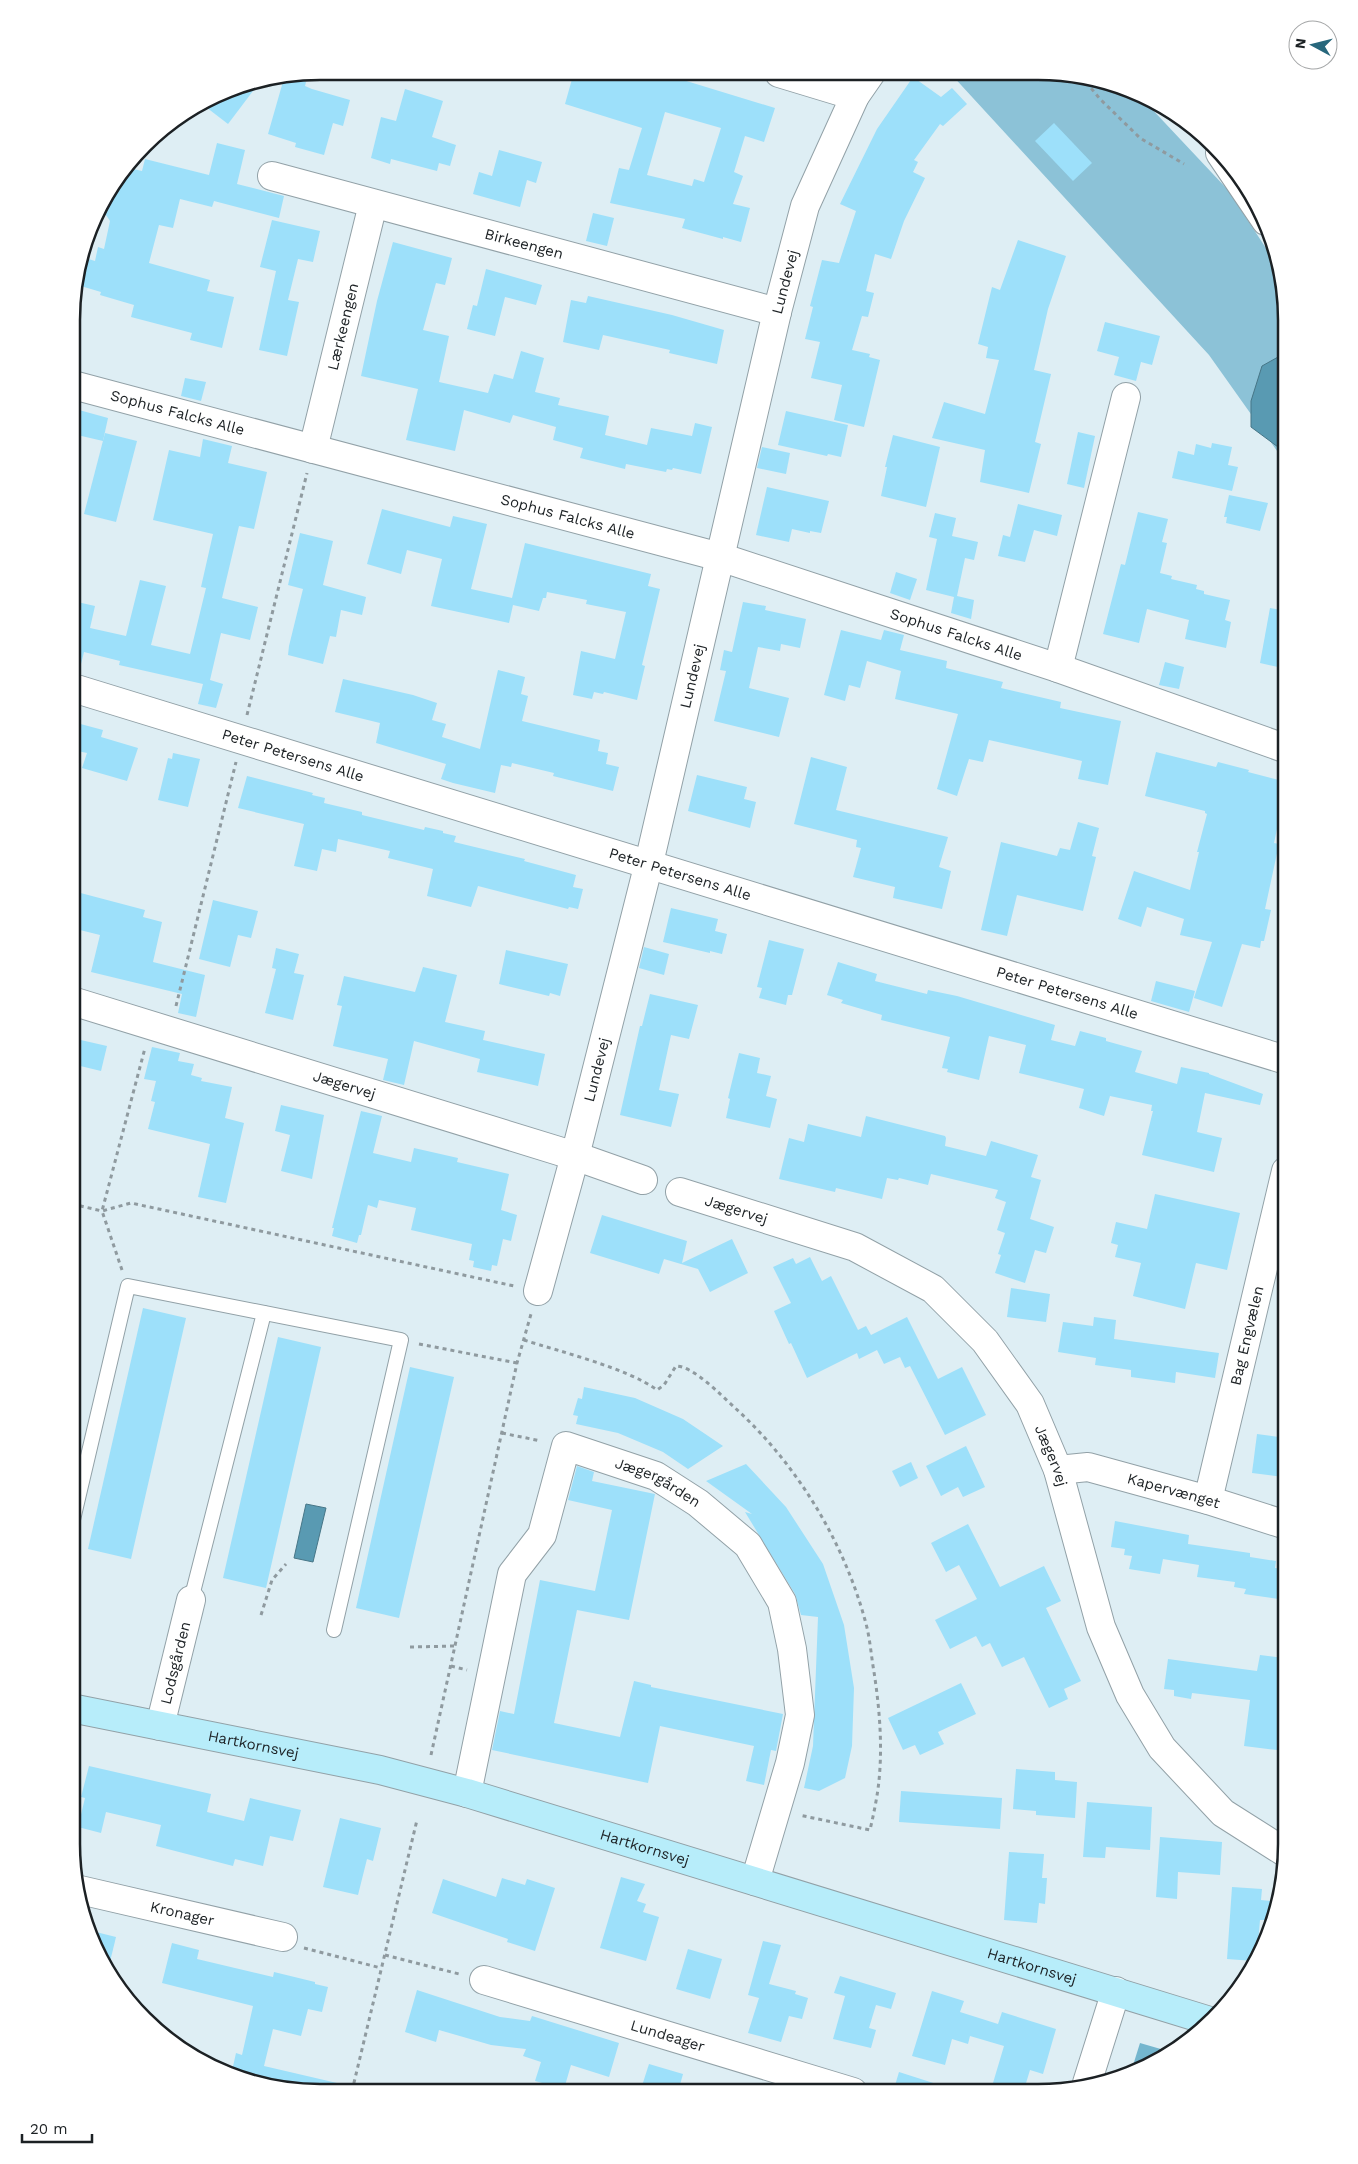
<svg xmlns="http://www.w3.org/2000/svg" width="1358" height="2164" font-family="'Work Sans',sans-serif">
<style>
.green{fill:#8cc2d7}
.forest{fill:#74b6ce}
.water{fill:#599ab2;stroke:#477687}
.building{fill:#9de0fa;fill-rule:evenodd}
.lines{fill:none;stroke-linecap:round;stroke-linejoin:round}
.lane-casing{stroke:#92a1a7;stroke-width:16}
.street-casing{stroke:#92a1a7;stroke-width:30}
.secondary-casing{stroke:#92a1a7;stroke-width:30}
.path{stroke:#8f9a9f;stroke-width:3;stroke-dasharray:4 4;stroke-linecap:butt}
.lane{stroke:#fff;stroke-width:14}
.street{stroke:#fff;stroke-width:28}
.secondary{stroke:#b7edfa;stroke-width:28}
.labels{text-anchor:middle;dominant-baseline:central;stroke-width:4;stroke-linejoin:round;paint-order:stroke}
.street-label{font-size:15px;fill:#1c2124;stroke:#fff}
.rim{fill:none;stroke:#1c2124;stroke-width:2.5}
</style>
<rect width="100%" height="100%" fill="#deeef4"/>
<!-- green -->
<path class="green" d="M950,73H1071L1134,90L1228,190L1275,262L1287,320V465L1209,355Z"/>
<!-- forest -->
<path class="forest" d="M1140,2043L1171,2052L1130,2075Z"/>
<!-- water -->
<g class="water">
<path d="M1287,352V456L1278,447L1251,427V401L1262,366Z"/>
<path d="M306,1504L326,1508L313,1562L294,1558Z"/>
</g>
<!-- building -->
<g class="building">
<path d="M574,72H657L775,108L764,142L745,136L734,172L743,176L733,204L750,208L741,242L723,237V239L682,228L685,219L610,203L619,168L629,170L642,128L565,104ZM665,112L721,128L704,182L694,179L692,186L647,175Z"/>
<path d="M290,77L306,82L305,86L312,89L350,100L343,126L333,123L324,155L295,147L296,143L268,134L284,78Z"/>
<path d="M913,77L941,97L952,88L967,104L943,126L940,124L914,160L918,162L913,172L925,178L904,221L891,259L875,254L866,291L874,293L868,317L862,316L852,350L870,354L869,357L880,360L864,427L834,420L842,385L811,378L820,342L805,339L813,307L810,306L822,260L839,263L856,211L840,204L877,129Z"/>
<path d="M259,83L228,124L202,104L225,90Z"/>
<path d="M405,89L443,101L432,137L456,145L450,166L439,163L437,171L391,159L390,164L371,158L381,117L396,121Z"/>
<path d="M1054,123L1092,163L1073,181L1035,141Z"/>
<path d="M217,143L245,150L237,184L284,196L279,218L214,201L212,207L180,199L173,228L159,225L149,263L210,280L207,291L234,297L222,348L190,340L192,333L131,317L134,305L100,295L101,292L74,284L82,257L95,261L98,247L104,249L110,221L100,206L129,168L142,171L145,159L209,175Z"/>
<path d="M499,150L542,162L536,183L527,180L520,207L473,194L479,172L492,176Z"/>
<path d="M593,213L614,218L607,246L586,241Z"/>
<path d="M272,220L320,231L313,262L298,259L288,300L299,302L287,356L259,350L276,271L260,267Z"/>
<path d="M1018,240L1066,256L1048,309L1034,370L1051,374L1035,442L1041,444L1029,493L980,482L985,450L932,438L944,402L985,414L999,360L986,358L988,347L978,344L992,287L1000,290Z"/>
<path d="M393,242L452,258L445,285L436,283L423,330L449,336L439,382L488,393L494,374L513,379L521,351L544,358L535,392L560,398L558,405L609,416L605,435L647,445L651,428L692,436L695,423L712,427L701,474L673,468L672,470L667,469L666,472L626,464L625,469L580,458L583,448L553,440L556,427L513,415L510,423L464,410L455,451L406,440L418,389L361,376L377,301Z"/>
<path d="M486,269L542,285L536,305L505,297L495,336L467,329L473,305L477,306Z"/>
<path d="M588,296L672,315L724,330L717,364L669,353L670,350L603,335L599,350L563,342L571,300L586,303Z"/>
<path d="M1105,322L1160,336L1152,365L1141,362L1136,381L1114,375L1119,357L1097,351Z"/>
<path d="M185,378L206,382L201,401L181,396Z"/>
<path d="M79,410L108,418L103,441L73,434Z"/>
<path d="M786,411L848,425L841,457L828,454L827,456L778,445Z"/>
<path d="M1078,432L1095,436L1084,488L1067,484Z"/>
<path d="M105,433L137,441L116,522L84,514Z"/>
<path d="M893,435L940,447L926,507L881,496L887,467H885Z"/>
<path d="M203,439L232,446L228,463L267,472L254,529L239,526L222,598L258,607L250,640L221,633L210,680L223,684L216,708L198,704L203,684L119,665L120,661L84,652L80,668L73,667V601L95,606L90,628L126,636L140,580L166,586L151,645L190,654L206,588L201,587L213,534L153,520L169,450L200,457Z"/>
<path d="M1212,443L1232,447L1228,465L1238,467L1232,491L1172,478L1178,451L1194,455L1196,444L1211,448Z"/>
<path d="M762,447L790,453L786,474L757,468Z"/>
<path d="M767,487L829,501L821,533L810,531V533L792,529L789,542L756,535Z"/>
<path d="M1229,495L1268,503L1260,531L1226,523L1227,517H1224Z"/>
<path d="M1018,504L1062,515L1057,536L1034,530L1025,562L998,556L1003,535L1010,537Z"/>
<path d="M382,509L450,527L453,516L487,524L471,589L512,598L525,543L651,574L648,586L660,589L642,665L645,666L637,700L604,692L603,694L594,692L592,699L573,695L581,651L615,659L626,612L586,604L587,600L547,592L546,598H543L539,611L513,605L509,623L431,606L442,559L407,550L401,574L367,564Z"/>
<path d="M1138,512L1168,519L1162,542L1167,543L1160,573L1172,576L1171,579L1197,585L1196,589L1204,591V594L1230,600L1225,620L1231,622L1226,648L1185,639L1189,620L1147,609L1139,643L1103,634L1121,564L1125,565Z"/>
<path d="M935,513L956,518L952,536L978,542L974,560L965,558L957,596L974,600L971,619L951,613L954,597L926,590L937,539L929,537Z"/>
<path d="M300,533L333,541L323,585L366,597L362,615L341,610L336,637L330,636L323,664L288,655L289,646L303,589L288,585Z"/>
<path d="M896,572L917,579L910,600L890,593Z"/>
<path d="M743,602L766,606L765,610L806,619L800,648L781,644L780,651L758,647L749,688L789,698L779,737L714,721L726,671L720,670L724,650L732,652Z"/>
<path d="M1270,608L1287,611V669L1260,663Z"/>
<path d="M841,630L881,640L884,630L904,635L900,650L947,661L946,668L1003,682L1001,688L1061,702L1060,708L1121,721L1108,785L1078,779L1082,761L989,740L983,762L969,759L957,796L937,789L958,714L895,699L901,671L867,661L860,688L849,685L845,701L824,695Z"/>
<path d="M1165,662L1184,667L1179,689L1159,685Z"/>
<path d="M498,670L525,677L521,694L528,696L522,721L600,740L598,751L608,753L606,764L619,767L613,791L553,776L554,773L512,763L511,767L501,765L495,793L453,783L441,779L446,764L376,743L380,723L335,712L343,679L413,695L437,703L432,720L446,724L442,737L480,749Z"/>
<path d="M73,722L103,730L101,737L138,748L127,781L82,768L87,753L73,750Z"/>
<path d="M1156,752L1216,767L1218,762L1249,770L1248,772L1287,782L1274,843L1279,844L1265,909L1271,910L1264,941H1261L1260,948L1242,944L1222,1007L1194,998L1212,942L1180,935L1184,919L1147,907L1141,927L1118,919L1134,871L1190,890L1199,852H1197L1207,814L1205,813V811L1145,796Z"/>
<path d="M173,753L200,759L188,807L158,800L168,758L172,759Z"/>
<path d="M811,757L847,767L836,810L948,837L939,867L951,871L942,909L893,898L895,887L853,877L861,848L856,847L857,840L794,824Z"/>
<path d="M697,775L747,787L744,799L756,802L750,828L688,811Z"/>
<path d="M247,776L313,793L312,795L325,798L324,803L362,812V815L424,830L425,827L443,831V833L456,836L454,842L525,859L524,861L576,875L573,887L583,889L578,909L569,907L568,909L478,886L471,907L427,896L433,869L388,858L390,851L338,839L336,852L322,849L317,871L294,866L304,824L238,808Z"/>
<path d="M1078,822L1099,828L1092,856L1096,857L1083,911L1017,895L1007,936L981,930L1001,842L1057,856L1060,848L1070,850Z"/>
<path d="M73,891L145,910L143,917L162,922L153,962L205,975L196,1017L178,1013L182,994L91,972L100,935L72,928Z"/>
<path d="M213,900L258,911L251,938L238,935L230,967L199,959Z"/>
<path d="M671,908L718,919L715,931L727,934L722,954L710,951V953L663,942Z"/>
<path d="M769,940L804,949L792,995H788L786,1005L759,998L762,988L757,987Z"/>
<path d="M644,947L669,954L664,975L639,968Z"/>
<path d="M276,948L299,954L294,973L304,975L293,1020L265,1013L276,969L272,968Z"/>
<path d="M506,950L568,964L560,996L550,993L549,996L499,984Z"/>
<path d="M838,962L877,974L875,981L927,994L928,990L957,996L1055,1025L1051,1040L1075,1046L1080,1031L1106,1038V1041L1142,1051L1135,1072L1177,1084L1181,1067L1209,1073V1074L1263,1094L1260,1105L1205,1093L1197,1132L1222,1138L1214,1172L1142,1155L1153,1111H1151L1152,1105L1110,1096L1104,1116L1079,1108L1084,1089L1019,1073L1026,1045L989,1036L979,1080L947,1072L948,1069L942,1068L950,1037L881,1020L882,1015L841,1003L843,1000L827,995Z"/>
<path d="M423,967L457,975L445,1022L485,1031L483,1040L545,1054L538,1086L477,1072L480,1059L414,1041L404,1085L383,1080L388,1059L333,1046L342,1006L337,1005L344,976L415,992Z"/>
<path d="M1156,981L1195,991L1189,1012L1151,1001Z"/>
<path d="M650,994L698,1005L689,1039L671,1035L659,1090L679,1094L671,1127L620,1115L640,1026H642Z"/>
<path d="M72,1038L107,1046L101,1071L72,1064Z"/>
<path d="M152,1047L180,1053L178,1061L194,1064L191,1075L202,1078L201,1081L232,1087L225,1118L244,1123L226,1203L198,1197L210,1144L148,1129L155,1102L151,1101L156,1081L144,1079Z"/>
<path d="M739,1053L760,1058L757,1073L771,1076L766,1096L777,1099L770,1128L726,1118L730,1099L728,1098Z"/>
<path d="M281,1105L324,1115L312,1179L281,1171L290,1135L275,1131Z"/>
<path d="M361,1111L382,1116L373,1153L411,1162L414,1148L458,1158L457,1162L509,1174L501,1210L517,1215L511,1241L503,1239L497,1266L492,1265L491,1271L473,1267L474,1261L469,1260L472,1244L411,1230L416,1208L379,1200L377,1208L368,1205L361,1235H359L357,1243L332,1236L334,1228H332Z"/>
<path d="M866,1116L945,1136L946,1138L945,1146L986,1156L991,1141L1038,1155L1031,1177L1041,1180L1030,1219L1054,1227L1046,1253L1035,1250L1025,1283L995,1273L1001,1255L998,1254L1005,1233L997,1230L1006,1202L995,1198L998,1190L931,1174L928,1185L899,1178L898,1180L887,1178L882,1199L836,1188L835,1192L779,1179L789,1138L804,1142L808,1124L861,1137Z"/>
<path d="M1155,1194L1240,1213L1227,1270L1196,1263L1185,1309L1133,1296L1141,1263L1115,1257L1118,1245L1111,1243L1116,1222L1147,1229Z"/>
<path d="M602,1215L687,1241L682,1263L732,1239L748,1273L710,1292L698,1269L664,1259L659,1274L590,1253Z"/>
<path d="M810,1257L822,1281L831,1276L858,1330L866,1326L871,1335L907,1317L938,1379L962,1367L986,1415L945,1435L910,1366L905,1368L900,1357L884,1364L877,1350L859,1359L857,1353L807,1378L791,1343L789,1344L774,1311L791,1303L773,1267L793,1258L796,1264Z"/>
<path d="M1011,1288L1050,1294L1046,1322L1007,1317Z"/>
<path d="M143,1308L186,1318L131,1559L88,1549Z"/>
<path d="M1094,1317L1116,1320L1114,1339L1219,1353L1215,1378L1176,1372L1175,1383L1131,1377V1370L1095,1365L1096,1358L1058,1352L1063,1322L1093,1326Z"/>
<path d="M278,1337L321,1347L266,1588L223,1578Z"/>
<path d="M410,1367L454,1377L399,1618L356,1608Z"/>
<path d="M584,1387L635,1398L683,1419L723,1446L688,1469L663,1452L618,1433L576,1424L578,1416L573,1415L578,1398L582,1399Z"/>
<path d="M1257,1434L1286,1438L1283,1477L1252,1473Z"/>
<path d="M966,1446L985,1487L963,1497L958,1487L941,1496L926,1466Z"/>
<path d="M911,1462L918,1478L900,1487L892,1471Z"/>
<path d="M746,1464L786,1507L823,1564L844,1625L854,1688L852,1746L845,1778L819,1791L804,1788L813,1746L818,1617L801,1615L795,1594L745,1512L752,1514L706,1481Z"/>
<path d="M577,1466L594,1472L592,1481L655,1494L629,1620L577,1610L554,1723L620,1737L634,1681L651,1685V1687L783,1714L776,1751L771,1750L764,1785L746,1781L754,1746L660,1726L648,1783L492,1750L500,1711L514,1714L540,1580L595,1591L612,1510L568,1500Z"/>
<path d="M1115,1521L1189,1535L1188,1544L1250,1553V1557L1276,1561L1275,1568L1286,1569V1600L1244,1594L1246,1589L1234,1587L1235,1582L1197,1577L1199,1565L1163,1559L1160,1574L1129,1569L1132,1556L1124,1555L1125,1549L1111,1547Z"/>
<path d="M968,1524L1000,1587L1044,1566L1061,1601L1046,1608L1081,1681L1064,1689L1068,1699L1049,1708L1024,1657L1002,1667L990,1643L982,1647L976,1636L950,1649L935,1620L977,1599L959,1565L946,1572L931,1543Z"/>
<path d="M1260,1655L1284,1658L1279,1693L1286,1694V1719H1281L1277,1750L1244,1746L1250,1700L1192,1693L1191,1699L1174,1696V1690L1164,1689L1168,1659L1257,1671Z"/>
<path d="M961,1683L976,1714L938,1732L944,1744L920,1755L915,1745L903,1750L888,1718Z"/>
<path d="M89,1766L211,1794L207,1812L244,1821L250,1798L301,1810L293,1841L270,1836L263,1866L235,1859L233,1866L156,1846L161,1825L140,1820L106,1812L101,1833L78,1827L85,1798L81,1797Z"/>
<path d="M1016,1769L1055,1772V1780L1077,1782L1075,1818L1036,1815V1811L1013,1809Z"/>
<path d="M901,1791L1002,1798L1000,1829L899,1822Z"/>
<path d="M1087,1802L1152,1807L1150,1850L1106,1847L1105,1858L1083,1857Z"/>
<path d="M340,1818L381,1828L373,1861L367,1859L358,1895L323,1887Z"/>
<path d="M1160,1837L1222,1842L1220,1875L1178,1872L1177,1899L1156,1897Z"/>
<path d="M1009,1852L1044,1854L1042,1878H1047L1045,1904L1039,1903L1037,1923L1004,1920Z"/>
<path d="M621,1877L645,1884L637,1901L646,1904L643,1912L659,1917L646,1961L600,1948Z"/>
<path d="M502,1878L525,1885L527,1879L555,1888L535,1951L507,1942L508,1939L432,1913L443,1879L496,1897Z"/>
<path d="M1232,1887L1262,1889L1261,1900L1271,1901L1270,1920H1260L1257,1955L1254,1961L1227,1959Z"/>
<path d="M88,1930L116,1937L108,1970L90,1939Z"/>
<path d="M763,1941L781,1945L769,1984L796,1991L795,1994L808,1998L802,2019L789,2016L781,2042L748,2033L759,1998L748,1995Z"/>
<path d="M172,1943L199,1950L197,1959L273,1977L274,1972L315,1982V1984L328,1987L322,2012L308,2009L301,2036L273,2029L264,2066L337,2083L336,2091H287L258,2083L259,2078L232,2071L236,2053L242,2055L253,2006L162,1983Z"/>
<path d="M688,1949L722,1959L710,1999L676,1989Z"/>
<path d="M840,1976L896,1993L891,2009L876,2005L869,2028L876,2030L871,2048L833,2039L845,1996L834,1993Z"/>
<path d="M417,1990L500,2017L530,2021L532,2016L619,2043L609,2077L571,2065L564,2089L535,2081L541,2062L523,2056L526,2049L491,2045L439,2030L436,2042L405,2032Z"/>
<path d="M932,1991L964,2001L960,2012L998,2024L1002,2012L1056,2029L1043,2074L1030,2070L1023,2093H990L1004,2046L970,2036L968,2044L952,2039L945,2065L912,2056Z"/>
<path d="M649,2064L683,2074L678,2092H640Z"/>
<path d="M899,2072L949,2088L948,2092H893Z"/>
</g>
<g class="lines">
<!-- lane casing -->
<g class="lane-casing">
<g id="lane">
<path d="M72,1524L128,1286L401,1340L334,1630"/>
<path d="M191,1600L264,1313"/>
</g>
</g>
<!-- street casing -->
<g class="street-casing">
<g id="street">
<path d="M779,73L855,96"/>
<path d="M1220,153L1266,221"/>
<path id="s1" d="M272,176L777,312"/>
<path id="s2" d="M73,385L720,557L1058,668L1287,749"/>
<path id="s3" d="M313,449L373,204"/>
<path d="M1058,668L1126,397"/>
<path id="s4" d="M73,688L1286,1060"/>
<path id="s5" d="M72,1001L575,1156L643,1180"/>
<path id="s6" d="M680,1192L855,1247L933,1289L985,1341L1030,1404L1058,1470L1101,1627L1130,1695L1162,1748L1223,1813L1286,1853"/>
<path id="s7" d="M538,1291L575,1156L649,863L777,312L805,206L855,96L871,73"/>
<path id="s8" d="M1058,1470L1088,1467L1208,1500L1286,1525"/>
<path id="s9" d="M1208,1500L1286,1171"/>
<path id="s10" d="M160,1726L191,1600"/>
<path id="s11" d="M467,1793L512,1574L542,1535L566,1446L656,1476L698,1503L748,1545L782,1602L792,1649L800,1715L790,1763L755,1881"/>
<path id="s12" d="M80,1890L283,1937"/>
<path id="s13" d="M484,1980L853,2092"/>
<path d="M1087,2083L1116,1991"/>
</g>
</g>
<!-- secondary casing -->
<g class="secondary-casing">
<g id="secondary">
<path id="s14" d="M71,1708L380,1770L467,1793L1210,2021"/>
</g>
</g>
<!-- path -->
<g class="path">
<path d="M1081,76L1100,99L1140,138L1184,164"/>
<path d="M247,715L307,473"/>
<path d="M176,1006L236,762"/>
<path d="M72,1204L102,1211L131,1203L514,1286"/>
<path d="M122,1270L102,1211L145,1048"/>
<path d="M524,1340C561,1352 627,1368 657,1390L664,1385L676,1366C693,1366 721,1395 734,1407C796,1463 843,1540 865,1620C870,1637 871,1655 874,1672C880,1711 883,1751 878,1789C876,1803 873,1817 870,1830L799,1815"/>
<path d="M419,1344L517,1363"/>
<path d="M502,1433L541,1441"/>
<path d="M261,1615L272,1580L286,1564"/>
<path d="M410,1647L455,1646"/>
<path d="M451,1666L467,1670"/>
<path d="M431,1755L517,1363L531,1314"/>
<path d="M304,1948L381,1968"/>
<path d="M385,1955L459,1974"/>
<path d="M352,2091L417,1820"/>
</g>
<!-- lane -->
<use href="#lane" class="lane"/>
<!-- street -->
<use href="#street" class="street"/>
<!-- secondary -->
<use href="#secondary" class="secondary"/>
</g>
<g class="labels">
<!-- street labels -->
<g class="street-label">
<text stroke="none"><textPath href="#s1" startOffset="261">Birkeengen</textPath></text>
<text stroke="none"><textPath href="#s7" startOffset="1039">Lundevej</textPath></text>
<text stroke="none"><textPath href="#s3" startOffset="126">Lærkeengen</textPath></text>
<text stroke="none"><textPath href="#s2" startOffset="108">Sophus Falcks Alle</textPath></text>
<text stroke="none"><textPath href="#s2" startOffset="512">Sophus Falcks Alle</textPath></text>
<text stroke="none"><textPath href="#s2" startOffset="918">Sophus Falcks Alle</textPath></text>
<text stroke="none"><textPath href="#s7" startOffset="634">Lundevej</textPath></text>
<text stroke="none"><textPath href="#s4" startOffset="230">Peter Petersens Alle</textPath></text>
<text stroke="none"><textPath href="#s4" startOffset="635">Peter Petersens Alle</textPath></text>
<text stroke="none"><textPath href="#s4" startOffset="1040">Peter Petersens Alle</textPath></text>
<text stroke="none"><textPath href="#s7" startOffset="229">Lundevej</textPath></text>
<text stroke="none"><textPath href="#s5" startOffset="285">Jægervej</textPath></text>
<text stroke="none"><textPath href="#s6" startOffset="59">Jægervej</textPath></text>
<text stroke="none"><textPath href="#s9" startOffset="169">Bag Engvælen</textPath></text>
<text stroke="none"><textPath href="#s6" startOffset="479">Jægervej</textPath></text>
<text stroke="none"><textPath href="#s11" startOffset="464">Jægergården</textPath></text>
<text stroke="none"><textPath href="#s8" startOffset="119">Kapervænget</textPath></text>
<text stroke="none"><textPath href="#s10" startOffset="65">Lodsgården</textPath></text>
<text stroke="none"><textPath href="#s14" startOffset="186">Hartkornsvej</textPath></text>
<text stroke="none"><textPath href="#s14" startOffset="591">Hartkornsvej</textPath></text>
<text stroke="none"><textPath href="#s12" startOffset="105">Kronager</textPath></text>
<text stroke="none"><textPath href="#s14" startOffset="996">Hartkornsvej</textPath></text>
<text stroke="none"><textPath href="#s13" startOffset="192">Lundeager</textPath></text>
</g>
</g>
<!-- crop -->
<path d="M0 0H1358V2164H0ZM320 80H1038A240 240 0 0 1 1278 320V1844A240 240 0 0 1 1038 2084H320A240 240 0 0 1 80 1844V320A240 240 0 0 1 320 80Z" fill="#fff" fill-rule="evenodd"/>
<path class="rim" d="M320 80H1038A240 240 0 0 1 1278 320V1844A240 240 0 0 1 1038 2084H320A240 240 0 0 1 80 1844V320A240 240 0 0 1 320 80Z"/>
<!-- north arrow -->
<g transform="translate(1313 45) rotate(277)"><circle r="24" fill="#ffffff" stroke="#a4a6a7"/>
<path d="M0-4L9 19L0 12L-9 19Z" fill="#27677c"/>
<text y="-8" font-size="14" font-weight="bold" text-anchor="middle" fill="#1c2124">N</text>
</g>
<!-- scale -->
<path d="M22 2134v8h70v-8" fill="none" stroke="#1c2124" stroke-width="2.5"/>
<text x="30" y="2134" font-size="15" fill="#1c2124" stroke="#ffffff" stroke-width="4" paint-order="stroke">20 m</text>
</svg>
